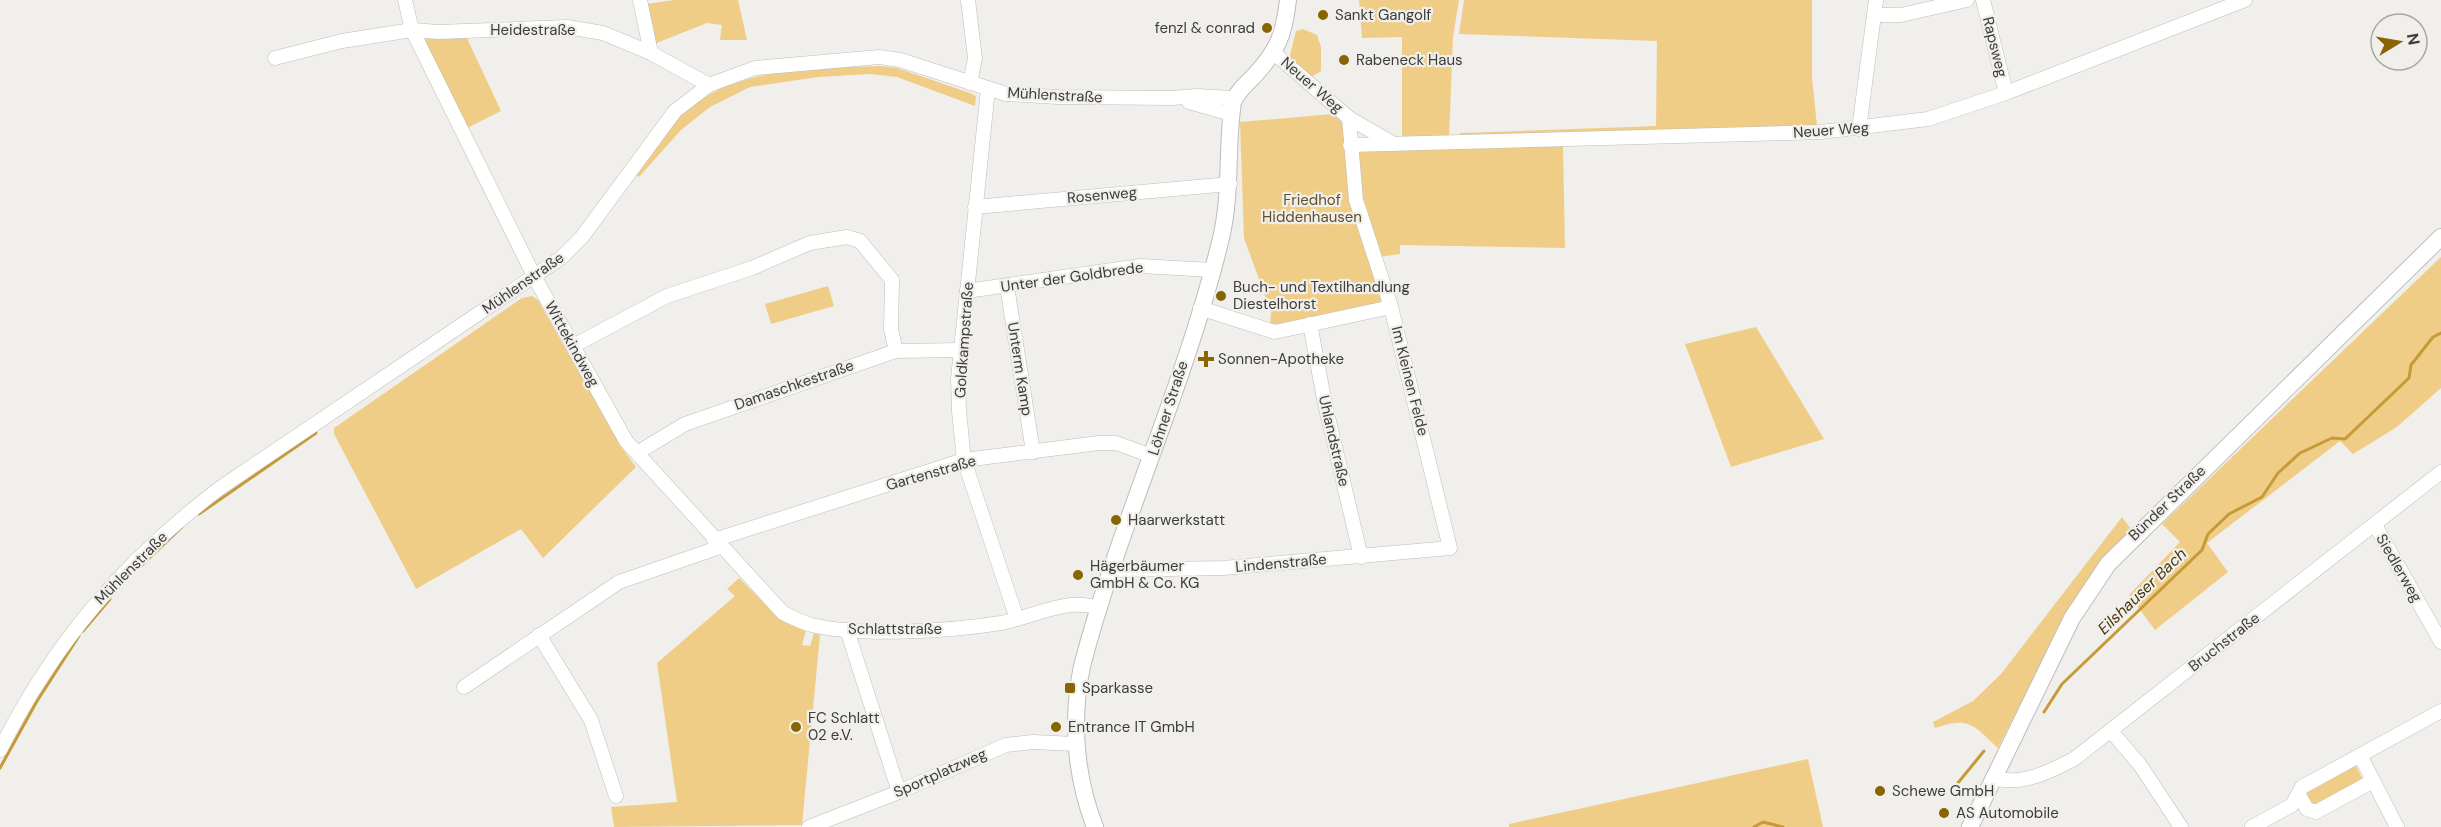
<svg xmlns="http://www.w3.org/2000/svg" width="2441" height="827" font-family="'DM Sans',sans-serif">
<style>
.green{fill:#f0cd86}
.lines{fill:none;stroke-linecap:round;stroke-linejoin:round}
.stream{stroke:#c59a37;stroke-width:3}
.minor-casing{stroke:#bebdb9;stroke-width:15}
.major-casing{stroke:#bebdb9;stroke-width:18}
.minor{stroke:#fff;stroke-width:14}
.major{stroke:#fff;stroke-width:16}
.poi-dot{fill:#886502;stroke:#f1efeb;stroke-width:2}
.labels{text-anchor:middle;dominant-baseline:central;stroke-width:4.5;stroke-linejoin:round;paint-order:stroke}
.poi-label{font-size:15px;fill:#3c3c3a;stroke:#f1efeb;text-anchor:start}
.street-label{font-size:15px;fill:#3c3c3a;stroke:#f1efeb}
.park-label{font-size:15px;fill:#625028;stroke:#f1efeb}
.water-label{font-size:16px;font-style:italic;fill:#48360d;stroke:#f1efeb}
</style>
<rect width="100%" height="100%" fill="#f1efeb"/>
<!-- green -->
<g class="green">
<path d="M674,0H738L747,40H720L722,25L707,23L654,44L646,4Z"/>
<path d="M1359,0H1459L1453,37L1449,139H1402V37L1362,38Z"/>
<path d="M1464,0H1812V77L1817,126L1460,139V133L1656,126L1657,41L1459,34Z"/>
<path d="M1303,29L1317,35L1321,47V71L1310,78L1289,59L1296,31Z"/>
<path d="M428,36H466L501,111L465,129L423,44Z"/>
<path d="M880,66L897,68L970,93L976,96L975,106L897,77L870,74L818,77L750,87L710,107L681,130L639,177L635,174C649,156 662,136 677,119C729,66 812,69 880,66Z"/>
<path d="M1333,114L1345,125L1346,149L1563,145L1565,248L1400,245V254L1378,257L1382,299L1378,305L1274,327L1270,325L1271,312L1244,238L1240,122Z"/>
<path d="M2441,257V388L2397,427L2353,454L2340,441L2207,543L2228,572L2155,630L2129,595L2180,542L2162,524Z"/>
<path d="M828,286L834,306L771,324L765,304Z"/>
<path d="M532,296L538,300L622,448L636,467L543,558L521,529L416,589L334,434V428L522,298Z"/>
<path d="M1756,327L1824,439L1731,467L1685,344Z"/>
<path d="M2122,517L2131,529L2097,569L2064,618L1998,748C1973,725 1970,716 1935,728L1933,722L1973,701L2001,674Z"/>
<path d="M739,578L779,618L806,630L802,645L810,646L814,633L820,635L802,825L614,827L611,807L677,802L657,663L735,596L727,589Z"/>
<path d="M1808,759L1823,827H1509V824Z"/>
<path d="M2355,764L2363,780L2312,808L2303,792Z"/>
</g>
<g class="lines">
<!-- stream -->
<g class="stream">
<path d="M199,514L316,433"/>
<path d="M141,566L182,527"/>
<path d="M83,631L110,599"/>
<path d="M2044,712L2062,684L2202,550L2208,534L2229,514L2262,497L2278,473L2300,453L2332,438L2345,439L2409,378L2411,365L2433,337L2441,333"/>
<path d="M0,768L37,701L79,636"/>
<path d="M1953,789L1984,751"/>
<path d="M1754,827L1763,822L1783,827"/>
</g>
<!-- minor casing -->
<g class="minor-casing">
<g id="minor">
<path d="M405,0L412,30L535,278L626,441L783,613C792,617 802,623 812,625C862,637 950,631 1001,623C1034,617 1065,597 1099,608"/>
<path d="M640,0L651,53"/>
<path d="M968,0L975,58L970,83"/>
<path d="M1983,0L2006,93"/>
<path d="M1874,15H1901L1967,0"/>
<path d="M1274,53L1349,118L1394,144"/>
<path d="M275,58L342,41L412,30L438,32L567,27L603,33L651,53L709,85"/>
<path d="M988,89L958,379L959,411L964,460L1017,619"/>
<path d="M1189,102L1231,114"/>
<path d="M1859,129L1876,0"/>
<path d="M1350,145L1821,132L1928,119L2006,93L2245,0"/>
<path d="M975,207L1230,184"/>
<path d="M1007,286L1033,452"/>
<path d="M967,291L1140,266L1212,270"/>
<path d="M1200,308L1275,332L1391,307"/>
<path d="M1310,324L1325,404L1361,557"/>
<path d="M573,346L667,296L752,268L810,243L847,237L860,241L892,280L891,329L896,351"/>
<path d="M637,453L685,424L896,351L961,350"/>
<path d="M2375,525L2441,642"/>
<path d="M714,540L964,460L1099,443H1116L1152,456"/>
<path d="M1112,570L1223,568L1450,548L1391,307L1356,200L1349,118"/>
<path d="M847,630L899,792"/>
<path d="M539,635L591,720L616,796"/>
<path d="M464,687L619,582L720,547"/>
<path d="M2111,731L2140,765L2181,827"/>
<path d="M0,750C54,642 124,561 220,488L561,258L582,237L675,111L709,85L755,68L879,57L900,60L1006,94L1058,97L1172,98L1197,96L1234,98"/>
<path d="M2360,755L2397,827"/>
<path d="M1993,778C2022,786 2049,772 2074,759L2441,472"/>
<path d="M2299,795L2307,809L2316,812L2373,781"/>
<path d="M809,827L899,792L1006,745L1033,742L1076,744"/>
<path d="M2252,827L2292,805L2302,787L2441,711"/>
</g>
</g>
<!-- major casing -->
<g class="major-casing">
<g id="major">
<path d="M1095,827C1075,776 1071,719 1082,666C1120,521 1186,384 1221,238C1232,192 1226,147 1233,102C1237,92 1246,84 1254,76C1278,50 1284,35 1288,0"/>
<path d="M1970,827L2072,618L2108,564L2441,237"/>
</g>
</g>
<!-- minor -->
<use href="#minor" class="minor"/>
<!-- major -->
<use href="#major" class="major"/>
</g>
<!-- markers -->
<g class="poi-dot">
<circle cx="1323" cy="15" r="6"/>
<circle cx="1267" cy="28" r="6"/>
<circle cx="1344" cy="60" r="6"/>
<circle cx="1221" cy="296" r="6"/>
<path d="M1203 350h6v6h6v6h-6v6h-6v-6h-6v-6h6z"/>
<circle cx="1116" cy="520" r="6"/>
<circle cx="1078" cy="575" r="6"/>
<rect x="1064" y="682" width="12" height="12" rx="3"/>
<circle cx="796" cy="727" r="6"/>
<circle cx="1056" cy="727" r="6"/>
<circle cx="1880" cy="791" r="6"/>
<circle cx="1944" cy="813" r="6"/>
</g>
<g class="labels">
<!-- poi labels -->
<g class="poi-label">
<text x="1335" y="15">Sankt Gangolf</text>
<text x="1255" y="28" text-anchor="end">fenzl &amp; conrad</text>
<text x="1356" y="60">Rabeneck Haus</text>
<text x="1233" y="287">Buch- und Textilhandlung<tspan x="1233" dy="17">Diestelhorst</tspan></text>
<text x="1218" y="359">Sonnen-Apotheke</text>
<text x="1128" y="520">Haarwerkstatt</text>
<text x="1090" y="566">Hägerbäumer<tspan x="1090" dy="17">GmbH &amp; Co. KG</tspan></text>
<text x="1082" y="688">Sparkasse</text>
<text x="808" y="718">FC Schlatt<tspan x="808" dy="17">02 e.V.</tspan></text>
<text x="1068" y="727">Entrance IT GmbH</text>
<text x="1892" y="791">Schewe GmbH</text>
<text x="1956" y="813">AS Automobile</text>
</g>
<!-- street labels -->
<g class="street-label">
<text x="533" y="30">Heidestraße</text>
<text transform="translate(1995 47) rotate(76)">Rapsweg</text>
<text transform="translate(1312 85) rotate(41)">Neuer Weg</text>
<text transform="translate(1055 95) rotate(3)">Mühlenstraße</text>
<text transform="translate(1831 130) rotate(-4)">Neuer Weg</text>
<text transform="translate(1102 195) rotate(-5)">Rosenweg</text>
<text transform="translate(1072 277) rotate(-8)">Unter der Goldbrede</text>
<text transform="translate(523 283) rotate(-35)">Mühlenstraße</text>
<text transform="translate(964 340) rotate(-86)">Goldkampstraße</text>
<text transform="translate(572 344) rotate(61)">Wittekindweg</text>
<text transform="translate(1020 369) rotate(81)">Unterm Kamp</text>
<text transform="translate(1410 381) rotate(76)">Im Kleinen Felde</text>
<text transform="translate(794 385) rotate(-19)">Damaschkestraße</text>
<text transform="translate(1168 408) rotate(-72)">Löhner Straße</text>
<text transform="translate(1334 441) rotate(77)">Uhlandstraße</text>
<text transform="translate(931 473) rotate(-16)">Gartenstraße</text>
<text transform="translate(2167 503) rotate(-44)">Bünder Straße</text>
<text transform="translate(1281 563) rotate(-5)">Lindenstraße</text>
<text transform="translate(131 568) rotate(-45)">Mühlenstraße</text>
<text transform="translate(2399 568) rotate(60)">Siedlerweg</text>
<text x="895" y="629">Schlattstraße</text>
<text transform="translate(2224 642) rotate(-38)">Bruchstraße</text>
<text transform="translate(940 773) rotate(-24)">Sportplatzweg</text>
</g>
<!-- park labels -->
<g class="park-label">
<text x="1312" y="200">Friedhof<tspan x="1312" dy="17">Hiddenhausen</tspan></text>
</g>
<!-- water labels -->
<g class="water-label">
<text transform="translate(2142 591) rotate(-44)">Eilshauser Bach</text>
</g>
</g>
<!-- north arrow -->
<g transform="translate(2399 42) rotate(79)"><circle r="28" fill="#f1efeb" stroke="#a9a7a4" stroke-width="1.5"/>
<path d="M0-4.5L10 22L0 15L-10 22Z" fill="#886502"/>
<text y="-9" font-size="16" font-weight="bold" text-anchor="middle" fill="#3c3c3a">N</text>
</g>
</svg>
